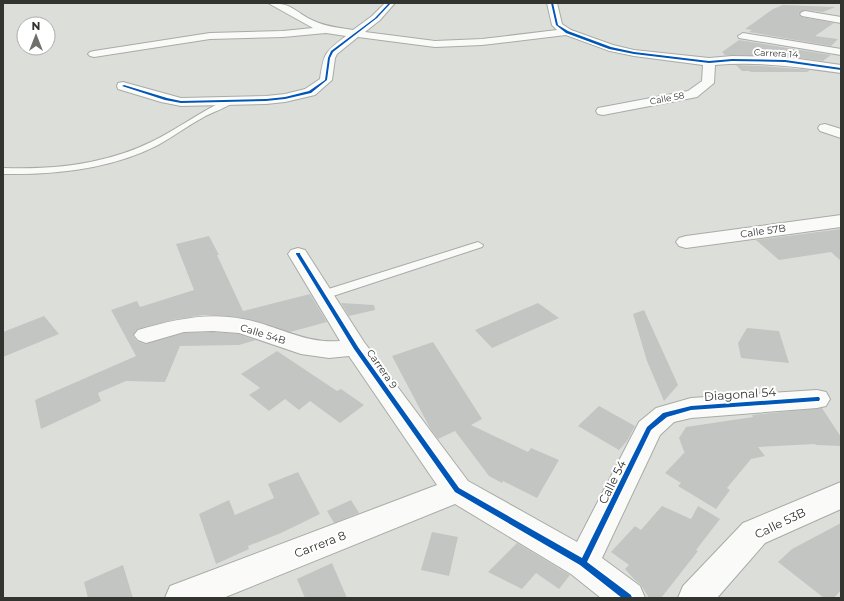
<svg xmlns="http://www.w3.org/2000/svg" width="844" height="601" font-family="Montserrat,sans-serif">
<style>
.building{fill:#c2c5c2}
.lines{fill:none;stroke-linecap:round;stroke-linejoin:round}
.service-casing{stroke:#a8aba6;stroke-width:2}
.minor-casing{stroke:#a8aba6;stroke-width:2}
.service{fill:#fafaf9;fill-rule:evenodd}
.minor{fill:#fafaf9;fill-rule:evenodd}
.cycleway-casing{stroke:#fff;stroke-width:3}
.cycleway{fill:#0057b8;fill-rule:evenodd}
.labels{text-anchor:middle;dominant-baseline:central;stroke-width:4;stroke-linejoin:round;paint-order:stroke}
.far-street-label{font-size:9px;fill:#323430;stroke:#fff}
.street-label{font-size:10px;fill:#323430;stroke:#fff}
.near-street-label{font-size:12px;fill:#323430;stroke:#fff}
</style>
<rect width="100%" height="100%" fill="#dcdfd9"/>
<!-- building -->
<g class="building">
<path d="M783,5L835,7L823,12L805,10L798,14L802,17L834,23L815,36L838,39L831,46L749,32L752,30L745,29L773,9Z"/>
<path d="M739,40L831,55L823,61L785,56L725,55L722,52Z"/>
<path d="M736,65L763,66L810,70L807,72H751L749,71H742Z"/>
<path d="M841,229V261L831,252L779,260L756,240Z"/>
<path d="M209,236L219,255H217L243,311L310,294L327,322L290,332L243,318L203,315L177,319L138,329L133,336L137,341L145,344L184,333L213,332L239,334L256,340L239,345L180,346L165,382L126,381L98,393L101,401L41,429L35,400L136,356L111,310L137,301L140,307L194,290L176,244Z"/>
<path d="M341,303L374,305L375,310L349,316Z"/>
<path d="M538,303L559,318L492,348L475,330Z"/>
<path d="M644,310L678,385L664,401L647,361L633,314Z"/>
<path d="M44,316L59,334L3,357V332Z"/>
<path d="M747,328L779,331L789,363L741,358L738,343Z"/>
<path d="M433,342L482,419L471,425L528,452L531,448L559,460L537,498L503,481L502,483L489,476L455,431L438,439L430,428L392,356Z"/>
<path d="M277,351L337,391L341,389L364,405L340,423L310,401L299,410L285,399L269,411L249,395L260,388L241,374Z"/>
<path d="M599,406L635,426L627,441L619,450L578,426Z"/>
<path d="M822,408L841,437V446L816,445L815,444L758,447L765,456L751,459L727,488L730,490L716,509L678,486L681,483L665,473L684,453L685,454L679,438L686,427L753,417L752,415Z"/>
<path d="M298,472L320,514L281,533L248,546L249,549L216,564L199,514L229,500L235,515L274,498L268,484Z"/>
<path d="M351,500L359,513L334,523L327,511Z"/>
<path d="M662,506L691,519L698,506L720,519L696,550L698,551L661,598H649L641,585L634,579L625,569L629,565L611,552L635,526L641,530Z"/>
<path d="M841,523V590L834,598H824L778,562L792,549Z"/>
<path d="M432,532L458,537L449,576L421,570Z"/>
<path d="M517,543L570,575L559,589L536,573L522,589L488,572Z"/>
<path d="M332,563L347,598H305L297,579Z"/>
<path d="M123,565L133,598H88L84,582Z"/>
</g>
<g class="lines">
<!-- service casing -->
<g class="service-casing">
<g id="service">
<path d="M228,99H234L235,101C227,108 212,112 202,118C187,126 173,137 158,145C111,169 55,175 3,174V168C53,170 106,164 151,142C178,129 201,111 228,99Z"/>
<path d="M478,242L483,245L482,247L327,298H319L317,295L319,292Z"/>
</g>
</g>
<!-- minor casing -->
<g class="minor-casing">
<g id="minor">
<path d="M268,3C294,3 294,12 314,21C327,27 340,28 353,30L372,16L385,3H395L380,20L365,32L435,41L482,39L557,30L552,25L547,3H557L562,24L571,30L613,45L634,50L709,58L732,56L785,57L841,65V73C799,67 758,61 715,65L714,83L697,97L603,115L598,114L596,111L598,108L688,91L702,81L703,65L634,56L610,51L566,35L482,45L435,47L358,37L337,54L335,58L332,80L315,95L285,102L266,104L181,106L161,102L118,89L117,86L118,83L123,82L181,98L266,96L285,94L305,89L320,79C324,52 325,52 346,36L326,33L283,37L210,39L94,57L90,56L88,54L90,52L94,51L210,33L283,31L313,28Z"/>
<path d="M805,11L841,17V23L802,16L800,14L802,12Z"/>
<path d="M743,33L841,49V55L739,38L738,36Z"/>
<path d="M825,124L841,129V138L820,131L818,128L820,125Z"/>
<path d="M841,215V227L686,248L679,246L676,242L679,238L686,236Z"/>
<path d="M298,248L305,250L364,342L468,481L577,542L639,422L656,408L691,398L817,390L826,392L830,399L826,406L817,408L691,418L674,422L660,435L602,558L640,586L645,598H601L571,574L455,504L223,598H165L170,586L437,485L349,356L329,358L301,354L239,333L213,331L184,332L146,343L138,340L134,335L138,330C173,320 206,312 243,319C277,325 304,344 340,341L288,254L291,250Z"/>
<path d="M841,482V509L765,543L717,598H678L683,586L743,523Z"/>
</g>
</g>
<!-- service -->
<use href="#service" class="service"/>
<!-- minor -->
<use href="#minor" class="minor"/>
<!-- cycleway casing -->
<g class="cycleway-casing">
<g id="cycleway">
<path d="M389,3H391L377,18L333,52L330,58L327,80L311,93L285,99L266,101L181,103L165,100L122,86L124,85L167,98L181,101L266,99L285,97L309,91L325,80L328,58L331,51L375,18Z"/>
<path d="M551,3H553L558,25L568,31L611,47L634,52L709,61L732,59L785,60L841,68V70L785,62L732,61L709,63L634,54L609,49L566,33L556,25Z"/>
<path d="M296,253H300V254L358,347L459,488L582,558L647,427L663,413L691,406L817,397H819L820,399L819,401H817L691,410L667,417L651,430L587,562L631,595L632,598H622L580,565L455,492L354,349L296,254Z"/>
</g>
</g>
<!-- cycleway -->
<use href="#cycleway" class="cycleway"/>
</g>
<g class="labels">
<!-- far-street labels -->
<g class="far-street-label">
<text transform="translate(776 53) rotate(3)">Carrera 14</text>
<text transform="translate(667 98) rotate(-11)">Calle 58</text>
</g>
<!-- street labels -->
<g class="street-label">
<text transform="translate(763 231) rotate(-8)">Calle 57B</text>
<text transform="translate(263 334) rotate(17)">Calle 54B</text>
<text transform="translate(382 369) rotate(55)">Carrera 9</text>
</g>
<!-- near-street labels -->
<g class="near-street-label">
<text transform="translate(740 394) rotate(-4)">Diagonal 54</text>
<text transform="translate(612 482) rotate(-64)">Calle 54</text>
<text transform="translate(780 523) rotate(-26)">Calle 53B</text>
<text transform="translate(320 544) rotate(-21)">Carrera 8</text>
</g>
</g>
<!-- border -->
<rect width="844" height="601" fill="none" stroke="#323430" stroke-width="8"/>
<!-- north arrow -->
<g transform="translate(36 36)"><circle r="19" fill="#ffffff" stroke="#adaeac"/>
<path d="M0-3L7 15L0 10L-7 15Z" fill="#6e706b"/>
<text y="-6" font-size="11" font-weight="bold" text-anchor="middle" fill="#323430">N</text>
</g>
</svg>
